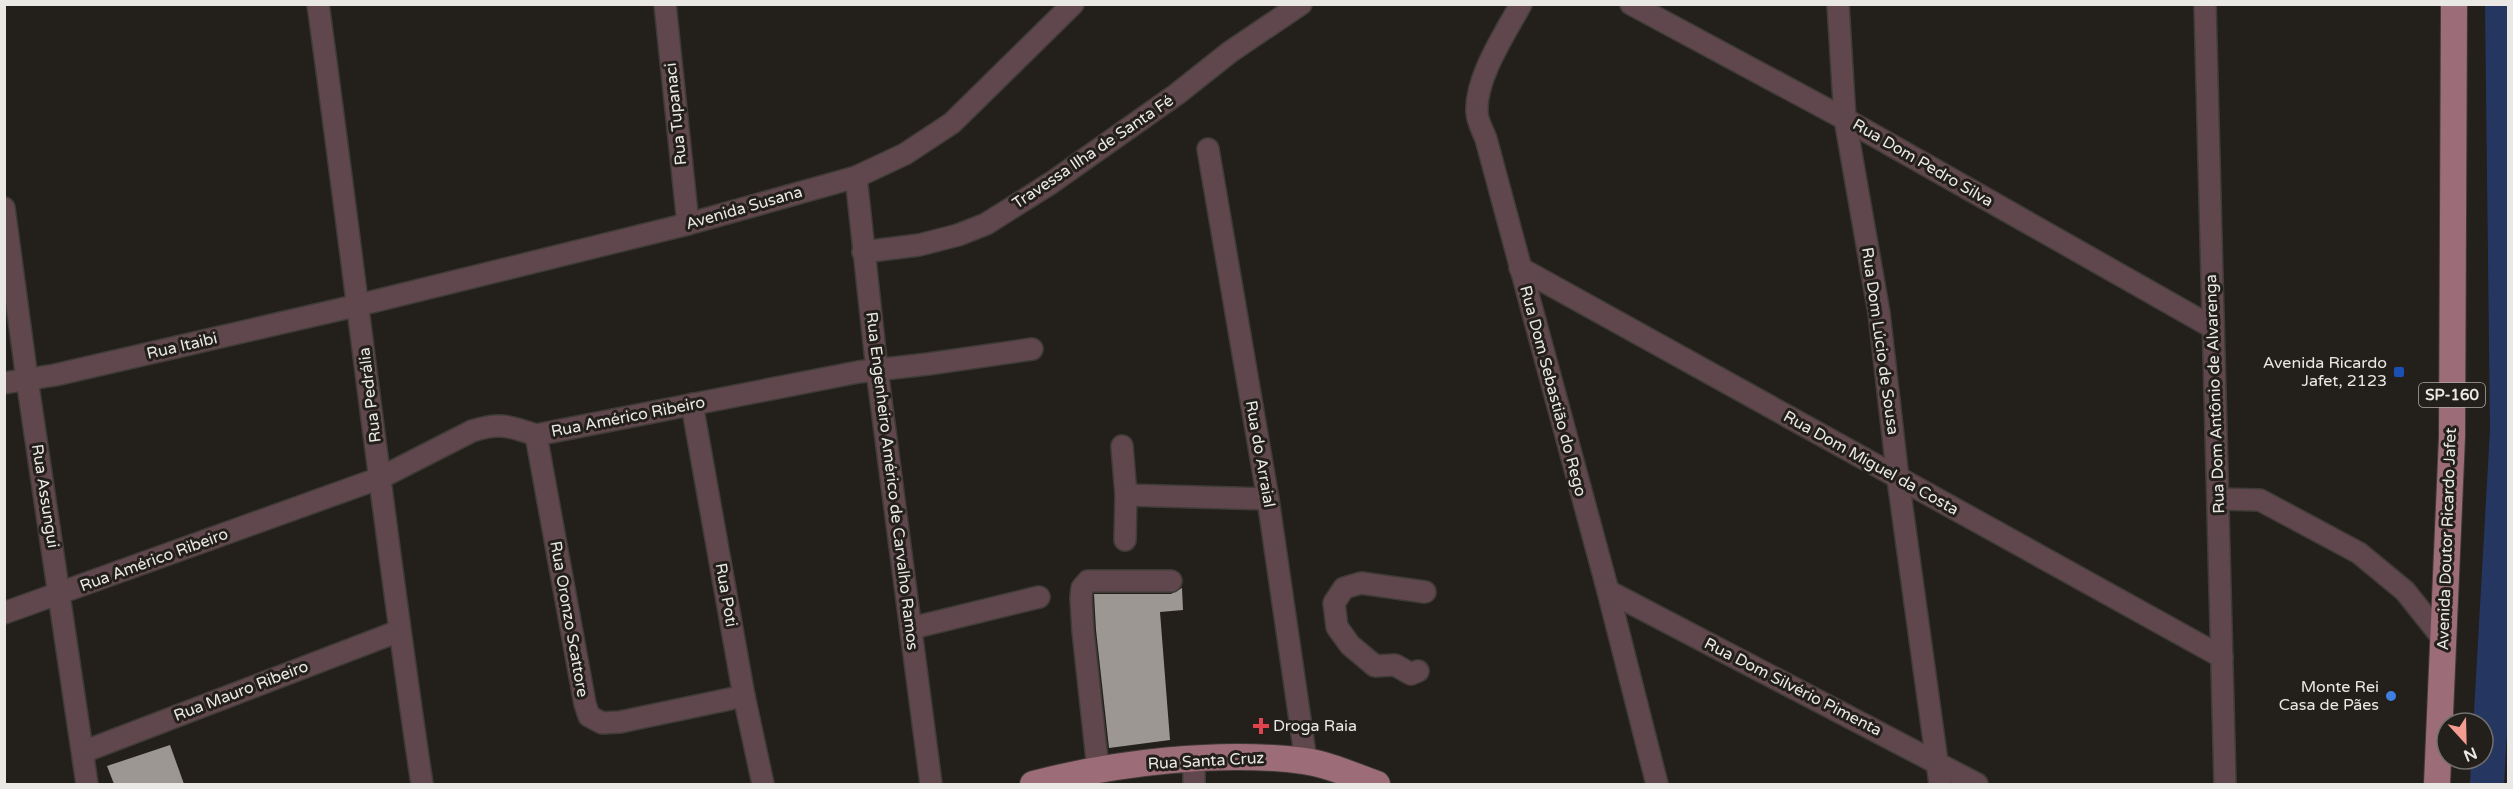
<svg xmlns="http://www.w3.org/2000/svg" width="2513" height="789" font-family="'Varela Round',sans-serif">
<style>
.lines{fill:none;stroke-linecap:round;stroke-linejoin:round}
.river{stroke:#253760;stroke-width:34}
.building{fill:#9c9792}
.minor-casing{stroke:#3f3b37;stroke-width:24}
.major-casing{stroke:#3f3b37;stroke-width:28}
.minor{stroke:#5f474d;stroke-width:21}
.major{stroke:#9d6c79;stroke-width:26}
.transit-dot{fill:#1a4fb4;stroke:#231f1b;stroke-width:2}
.shop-dot{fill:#3f7fe0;stroke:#231f1b;stroke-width:2}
.health-dot{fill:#e0444e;stroke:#231f1b;stroke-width:2}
.labels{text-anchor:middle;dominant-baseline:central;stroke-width:6;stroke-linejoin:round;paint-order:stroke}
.shield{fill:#231f1b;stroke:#aeaca8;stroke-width:1.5}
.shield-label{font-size:15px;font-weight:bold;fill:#eae8e5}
.street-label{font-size:16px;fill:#eae8e5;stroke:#231f1b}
.poi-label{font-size:16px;fill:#eae8e5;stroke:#231f1b;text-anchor:end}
</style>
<rect width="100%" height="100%" fill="#231f1b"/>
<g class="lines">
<!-- river -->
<path class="river" d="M2487,784L2507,430L2502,4"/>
</g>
<!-- building -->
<g class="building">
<path d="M1182,588L1183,610L1160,612L1170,740L1109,748L1096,630L1094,594H1171Z"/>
<path d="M170,745L184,784H114L107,766Z"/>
</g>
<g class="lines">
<!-- minor casing -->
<g class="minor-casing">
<g id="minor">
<path d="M318,4C354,264 383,525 422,784"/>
<path d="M665,4L688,224"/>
<path d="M1521,4C1505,34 1475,78 1477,112C1477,121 1483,131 1486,139L1608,591L1657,784"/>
<path d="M1631,4L1845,119L2212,327"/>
<path d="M1838,4L1845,119L1879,313L1898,479L1940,784"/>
<path d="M2205,4L2225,784"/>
<path d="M1208,149L1268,499L1306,761"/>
<path d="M856,177L877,370L931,784"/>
<path d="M4,208L27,379L87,784"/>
<path d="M863,252L919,245L958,235L986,224L1051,183L1177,94L1230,52L1301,4"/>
<path d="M1520,268L2222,657"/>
<path d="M4,383L55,375L359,305L688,224L856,177L905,154L952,123L1073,4"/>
<path d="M692,404L744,696L763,784"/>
<path d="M536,435L585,704L589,716L602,723L620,722L744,696"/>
<path d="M1122,446L1126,495L1125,540"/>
<path d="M1126,495L1268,499"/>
<path d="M2219,499L2260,500L2359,553L2405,591L2444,640"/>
<path d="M1608,591L1977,784"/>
<path d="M4,613L380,478L472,431C499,422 510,426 536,435L858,372L928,364L1032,349"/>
<path d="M912,628L1039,597"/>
<path d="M1418,671L1411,674L1395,665L1375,666L1350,645L1337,627L1334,603L1344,588L1361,583L1425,592"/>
<path d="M83,752L399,631"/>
<path d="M1194,759V784"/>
<path d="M1098,769L1083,631L1081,598L1082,588L1088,581H1171"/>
</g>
</g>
<!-- major casing -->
<g class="major-casing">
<g id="major">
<path d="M1033,784C1114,763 1220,750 1304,761C1328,764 1354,776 1377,784"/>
<path d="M2437,784L2452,437L2454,4"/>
</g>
</g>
<!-- minor -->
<use href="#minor" class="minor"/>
<!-- major -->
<use href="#major" class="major"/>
</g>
<!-- markers -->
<rect class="transit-dot" x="2393" y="366" width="12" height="12" rx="3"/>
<circle class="shop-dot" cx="2391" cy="696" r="6"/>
<path class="health-dot" d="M1258 717h6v6h6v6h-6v6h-6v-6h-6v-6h6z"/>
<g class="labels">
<!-- shield labels -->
<rect class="shield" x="2419" y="383" width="66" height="24" rx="4.5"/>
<g class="shield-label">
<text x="2452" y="395">SP-160</text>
</g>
<!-- street labels -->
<g class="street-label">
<text transform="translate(676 114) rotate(-96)">Rua Tupanaci</text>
<text transform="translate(1093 152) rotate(-34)">Travessa Ilha de Santa Fé</text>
<text transform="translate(1923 163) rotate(30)">Rua Dom Pedro Silva</text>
<text transform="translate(744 208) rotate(-16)">Avenida Susana</text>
<text transform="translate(1880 341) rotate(82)">Rua Dom Lúcio de Sousa</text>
<text transform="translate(182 346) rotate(-13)">Rua Itaibi</text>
<text transform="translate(1553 391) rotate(75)">Rua Dom Sebastião do Rego</text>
<text transform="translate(2215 394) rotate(-92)">Rua Dom Antônio de Alvarenga</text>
<text transform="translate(370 395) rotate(-97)">Rua Pedrália</text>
<text transform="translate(628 417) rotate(-11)">Rua Américo Ribeiro</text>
<text transform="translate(1260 454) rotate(80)">Rua do Arraial</text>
<text transform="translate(1871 463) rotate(29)">Rua Dom Miguel da Costa</text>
<text transform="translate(892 481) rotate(83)">Rua Engenheiro Américo de Carvalho Ramos</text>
<text transform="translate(45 496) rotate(81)">Rua Assungui</text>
<text transform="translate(2447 539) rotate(-88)">Avenida Doutor Ricardo Jafet</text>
<text transform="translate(154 560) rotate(-20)">Rua Américo Ribeiro</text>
<text transform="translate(726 595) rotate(80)">Rua Poti</text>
<text transform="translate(569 619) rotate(80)">Rua Oronzo Scattore</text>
<text transform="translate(1793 687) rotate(27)">Rua Dom Silvério Pimenta</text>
<text transform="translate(241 691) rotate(-21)">Rua Mauro Ribeiro</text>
<text transform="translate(1206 761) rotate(-3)">Rua Santa Cruz</text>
</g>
<!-- poi labels -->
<g class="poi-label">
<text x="2387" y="363">Avenida Ricardo<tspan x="2387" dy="18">Jafet, 2123</tspan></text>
<text x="2379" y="687">Monte Rei<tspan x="2379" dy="18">Casa de Pães</tspan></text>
<text x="1273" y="726" text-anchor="start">Droga Raia</text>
</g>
</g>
<!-- border -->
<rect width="2513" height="789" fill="none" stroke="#eae8e5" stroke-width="12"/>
<!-- north arrow -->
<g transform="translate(2465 741) rotate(158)"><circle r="28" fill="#231f1b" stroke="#736f6c" stroke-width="1.5"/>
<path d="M0-4.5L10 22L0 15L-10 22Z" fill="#f59c91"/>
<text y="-9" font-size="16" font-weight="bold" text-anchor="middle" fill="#eae8e5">N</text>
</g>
</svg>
